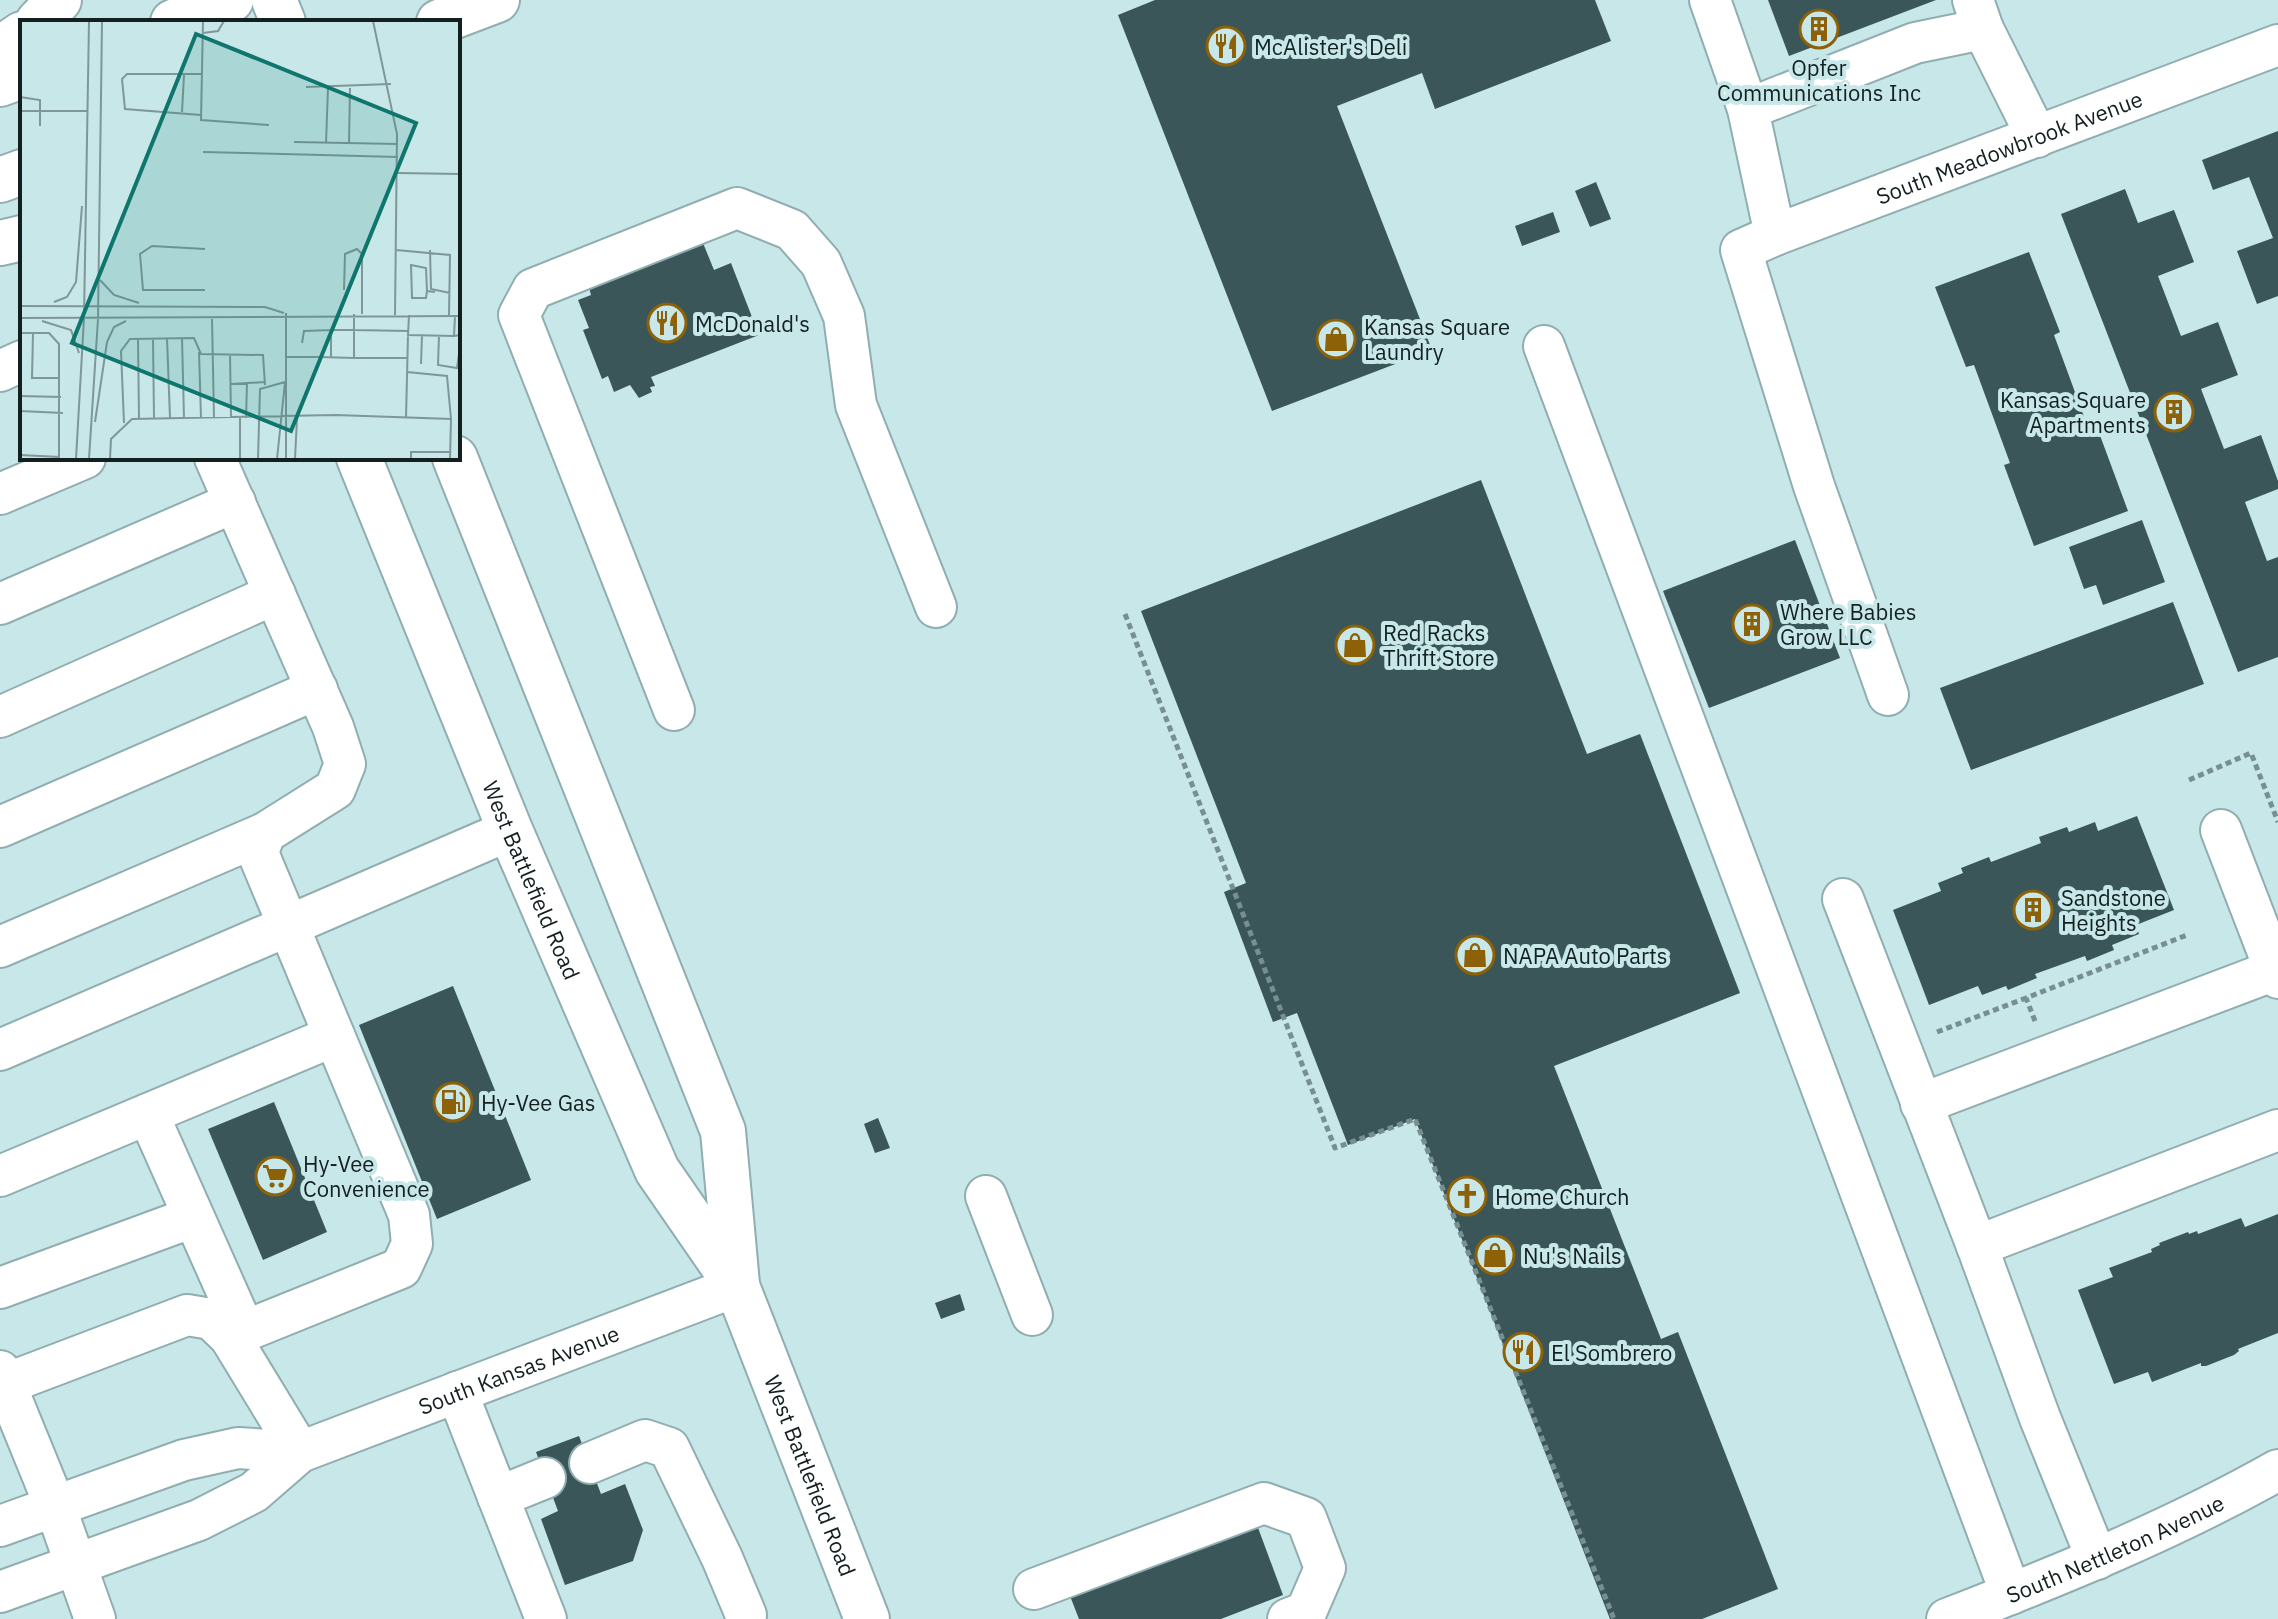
<svg xmlns="http://www.w3.org/2000/svg" width="2278" height="1619" font-family="'IBM Plex Sans',sans-serif">
<style>
.building{fill:#3a5658}
.lines{fill:none;stroke-linecap:round;stroke-linejoin:round}
.minor-casing{stroke:#90aeb0;stroke-width:44}
.major-casing{stroke:#90aeb0;stroke-width:48}
.path{stroke:#788f90;stroke-width:5;stroke-dasharray:6 4;stroke-linecap:butt}
.minor{stroke:#fff;stroke-width:40}
.major{stroke:#fff;stroke-width:44}
.labels{text-anchor:middle;dominant-baseline:central;stroke-width:8;stroke-linejoin:round;paint-order:stroke}
.poi-label{font-size:22px;fill:#141f20;stroke:#c7e7e9;text-anchor:start}
.street-label{font-size:22px;fill:#141f20;stroke:#c7e7e9}
.inset-road{fill:none;stroke:#7f9799;stroke-width:2}
.view{fill:#0f766e;fill-opacity:0.15;stroke:#0f766e;stroke-width:4}
.inset-edge{fill:none;stroke:#141f20;stroke-width:4}
</style>
<rect width="100%" height="100%" fill="#c7e7e9"/>
<!-- building -->
<g class="building">
<path d="M1155,0H1595L1611,41L1435,109L1422,73L1337,106L1432,350L1272,411L1118,15Z"/>
<path d="M1768,0H1936L1789,56Z"/>
<path d="M2278,131V296L2257,304L2237,251L2273,238L2249,177L2213,190L2202,160Z"/>
<path d="M1596,182L1611,219L1590,227L1575,191Z"/>
<path d="M2125,189L2138,223L2174,210L2194,262L2158,276L2181,336L2218,322L2238,375L2201,389L2224,449L2261,435L2278,481V489L2245,502L2267,561L2278,557V657L2238,672L2061,214Z"/>
<path d="M1553,212L1560,232L1522,246L1515,226Z"/>
<path d="M703,243L714,270L731,263L759,335L651,377L655,386L650,387L652,392L639,398L630,385L614,392L608,376L602,379L583,330L589,328L578,300L591,295L588,284Z"/>
<path d="M2029,252L2060,332L2054,335L2090,433L2098,430L2128,511L2034,546L2004,465L2010,463L1974,365L1966,367L1935,287Z"/>
<path d="M1481,480L1587,754L1640,734L1740,993L1554,1066L1661,1339L1678,1332L1778,1589L1702,1619H1610L1415,1119L1348,1145L1297,1013L1273,1022L1224,892L1246,883L1141,611Z"/>
<path d="M2142,520L2165,582L2103,605L2096,585L2084,589L2069,547Z"/>
<path d="M1795,540L1840,658L1709,708L1663,591Z"/>
<path d="M2173,602L2204,684L1971,770L1940,688Z"/>
<path d="M2137,816L2174,910L2136,925L2139,934L2112,945L2114,950L2087,961L2085,956L2035,974L2037,978L2008,990L2006,986L1982,995L1978,986L1929,1005L1893,910L1941,891L1938,883L1963,873L1961,868L1989,857L1991,862L2041,843L2039,837L2067,827L2069,832L2095,822L2098,831Z"/>
<path d="M453,986L531,1180L437,1219L359,1025Z"/>
<path d="M274,1102L327,1232L263,1260L208,1129Z"/>
<path d="M878,1118L890,1148L875,1153L864,1124Z"/>
<path d="M2278,1214V1333L2238,1349L2239,1351L2234,1355L2206,1366H2201V1363L2152,1382L2148,1372L2114,1384L2078,1290L2113,1277L2109,1268L2152,1252L2151,1249L2160,1245L2159,1243L2188,1232L2189,1234L2197,1231L2198,1234L2241,1218L2245,1227Z"/>
<path d="M960,1294L965,1310L941,1319L935,1303Z"/>
<path d="M579,1436L601,1494L625,1484L643,1530L633,1561L565,1585L541,1519L558,1511L536,1452Z"/>
<path d="M1257,1525L1283,1595L1221,1619H1079L1070,1596Z"/>
</g>
<g class="lines">
<!-- minor casing -->
<g class="minor-casing">
<g id="minor">
<path d="M1710,0L1748,109L1775,235"/>
<path d="M1973,0L1983,29L2037,137"/>
<path d="M1748,109L1915,43L1983,29"/>
<path d="M1544,346L2011,1594"/>
<path d="M0,371L22,361"/>
<path d="M215,458L333,727L345,764L335,789L265,833L258,853L409,1215L412,1244L401,1268L230,1337"/>
<path d="M0,494L85,458"/>
<path d="M0,604L235,502"/>
<path id="s1" d="M1888,695L1814,486L1741,250L1775,235L2278,45"/>
<path d="M674,710L519,315L533,289L737,208L792,230L821,263L844,316L856,405L936,607"/>
<path d="M0,717L275,594"/>
<path d="M0,827L317,689"/>
<path d="M2221,830L2278,978"/>
<path d="M1843,899L1977,1246L2040,1418L2097,1559"/>
<path d="M0,947L265,833"/>
<path d="M0,1050L510,830"/>
<path d="M1921,1104L2275,970"/>
<path d="M148,1114L245,1332"/>
<path d="M0,1176L334,1036"/>
<path d="M986,1196L1032,1315"/>
<path d="M1977,1246L2278,1130"/>
<path d="M0,1288L193,1217"/>
<path d="M0,1371L55,1506L95,1619"/>
<path d="M0,1386L187,1315L211,1319L230,1337L300,1452"/>
<path d="M457,1392L546,1619"/>
<path d="M590,1463L645,1440L669,1448L722,1558L746,1615"/>
<path d="M498,1497L545,1478"/>
<path d="M0,1526L184,1460L238,1448L300,1452"/>
<path d="M1034,1589L1264,1503L1306,1518L1325,1568L1306,1612L1288,1619"/>
<path id="s2" d="M0,1592L199,1520L254,1492L300,1452L737,1286"/>
<path id="s3" d="M1947,1619C2060,1575 2172,1530 2278,1470"/>
</g>
</g>
<!-- major casing -->
<g class="major-casing">
<g id="major">
<path d="M274,0L283,22"/>
<path d="M38,22L59,0"/>
<path d="M173,22L231,0"/>
<path d="M439,22L497,0"/>
<path d="M0,49L22,34"/>
<path d="M0,84L22,76"/>
<path d="M0,180L22,172"/>
<path d="M0,243L22,238"/>
<path id="s4" d="M359,458L510,830L657,1170L737,1286L867,1619"/>
<path d="M455,458L723,1131L737,1284"/>
</g>
</g>
<!-- path -->
<g class="path">
<path d="M1125,614L1335,1148L1415,1119L1614,1619"/>
<path d="M2189,780L2251,753L2278,822"/>
<path d="M2035,1021L2026,998L2187,935"/>
<path d="M1937,1032L2026,998"/>
</g>
<!-- minor -->
<use href="#minor" class="minor"/>
<!-- major -->
<use href="#major" class="major"/>
</g>
<!-- icons -->
<defs>
<g id="building-ring" transform="scale(2)"><circle r="9.5" fill="#c7e7e9" stroke="#8d6107" stroke-width="1.5"/><path d="M-4-6H4V6H1V3H-1V6H-4ZM-2.5-4.3h1.7v1.8h-1.7ZM.8-4.3h1.7v1.8H.8ZM-2.5-1h1.7V.8h-1.7ZM.8-1h1.7V.8H.8Z" fill="#8d6107"/></g>
<g id="restaurant-ring" transform="scale(2)"><circle r="9.5" fill="#c7e7e9" stroke="#8d6107" stroke-width="1.5"/><path d="M-5-6h1v4h1v-4h1v4h1v-4h1v5L-1.5 .5V6h-2V.5L-5-1ZM5-6V6H3V1.5H1.5Q1.5-4 5-6Z" fill="#8d6107"/></g>
<g id="shop-ring" transform="scale(2)"><circle r="9.5" fill="#c7e7e9" stroke="#8d6107" stroke-width="1.5"/><path d="M-5-2.5h2.3a2.7 3.5 0 0 1 5.4 0H5L5.5 6h-11ZM-1.5-2.5h3a1.5 2.3 0 0 0-3 0Z" fill="#8d6107"/></g>
<g id="fuel-ring" transform="scale(2)"><circle r="9.5" fill="#c7e7e9" stroke="#8d6107" stroke-width="1.5"/><path d="M-5.5-6h7V0h2V4h1.3V-2.5L3-4.5l.8-.8L6-3V5H2.5V1h-1V6h-7ZM-4.2-4.7v3.2H.2V-4.7Z" fill="#8d6107"/></g>
<g id="supermarket-ring" transform="scale(2)"><circle r="9.5" fill="#c7e7e9" stroke="#8d6107" stroke-width="1.5"/><path d="M-6-5.5h2.5l.6 2H6L4.5 2H-2.5L-4.4-4H-6ZM-1.5 3.2a1.3 1.3 0 1 0 .1 0ZM3 3.2a1.3 1.3 0 1 0 .1 0Z" fill="#8d6107"/></g>
<g id="church-ring" transform="scale(2)"><circle r="9.5" fill="#c7e7e9" stroke="#8d6107" stroke-width="1.5"/><path d="M-1.2-6h2.4v3.5h3.3v2.4h-3.3V6h-2.4V-.1h-3.3v-2.4h3.3Z" fill="#8d6107"/></g>
</defs>
<g fill-rule="evenodd">
<use href="#building-ring" x="1819" y="29"/>
<use href="#restaurant-ring" x="1226" y="46"/>
<use href="#restaurant-ring" x="667" y="323"/>
<use href="#shop-ring" x="1336" y="339"/>
<use href="#building-ring" x="2174" y="412"/>
<use href="#building-ring" x="1752" y="624"/>
<use href="#shop-ring" x="1355" y="645"/>
<use href="#building-ring" x="2033" y="910"/>
<use href="#shop-ring" x="1475" y="955"/>
<use href="#fuel-ring" x="453" y="1102"/>
<use href="#supermarket-ring" x="275" y="1176"/>
<use href="#church-ring" x="1467" y="1196"/>
<use href="#shop-ring" x="1495" y="1255"/>
<use href="#restaurant-ring" x="1523" y="1352"/>
</g>
<g class="labels">
<!-- poi labels -->
<g class="poi-label">
<text x="1254" y="46">McAlister's Deli</text>
<text x="1819" y="67" text-anchor="middle">Opfer<tspan x="1819" dy="25">Communications Inc</tspan></text>
<text x="695" y="323">McDonald's</text>
<text x="1364" y="326">Kansas Square<tspan x="1364" dy="25">Laundry</tspan></text>
<text x="2146" y="399" text-anchor="end">Kansas Square<tspan x="2146" dy="25">Apartments</tspan></text>
<text x="1780" y="611">Where Babies<tspan x="1780" dy="25">Grow LLC</tspan></text>
<text x="1383" y="632">Red Racks<tspan x="1383" dy="25">Thrift Store</tspan></text>
<text x="2061" y="897">Sandstone<tspan x="2061" dy="25">Heights</tspan></text>
<text x="1503" y="955">NAPA Auto Parts</text>
<text x="481" y="1102">Hy-Vee Gas</text>
<text x="303" y="1163">Hy-Vee<tspan x="303" dy="25">Convenience</tspan></text>
<text x="1495" y="1196">Home Church</text>
<text x="1523" y="1255">Nu's Nails</text>
<text x="1551" y="1352">El Sombrero</text>
</g>
<!-- street labels -->
<g class="street-label">
<text stroke="none"><textPath href="#s1" startOffset="756">South Meadowbrook Avenue</textPath></text>
<text stroke="none"><textPath href="#s4" startOffset="456">West Battlefield Road</textPath></text>
<text stroke="none"><textPath href="#s2" startOffset="568">South Kansas Avenue</textPath></text>
<text stroke="none"><textPath href="#s4" startOffset="1116">West Battlefield Road</textPath></text>
<text stroke="none"><textPath href="#s3" startOffset="182">South Nettleton Avenue</textPath></text>
</g>
</g>
<!-- overview -->
<g transform="translate(20 20)">
<rect width="440" height="440" fill="#c7e7e9"/>
<path class="inset-road" d="M183,1L181,100L249,105M353,1L377,114L375,295M183,13L198,11L204,1M286,67L371,64M0,77L20,80V106M0,91H67M162,92L164,55M181,95L105,89L102,59L107,54H182M274,122L378,124M306,123L308,68M329,123L330,68M183,132L378,137M378,153L440,154M376,230L430,235L429,295M410,230L411,269L430,273M80,260L94,275L119,283M185,270H123L120,234L132,226L185,229M324,270L325,234L337,229L342,234V294M407,271L406,278H392L391,245L406,248L407,271L415,272M34,282L47,277L56,262L62,186M0,286L245,287L264,293M334,294V310L389,311M389,295L388,315L434,316M435,296L434,316L440,315M0,298L440,296M192,299L194,398M22,301L51,310L59,333M0,313H29L39,324V439M13,313L12,358H39M419,315L418,345L437,348L439,334M133,318L134,398M147,318L150,398M162,318L164,398M118,319L119,398M282,323L284,311L311,310M179,332L181,398M210,334L211,398M265,337H299L334,338V310H311V337M334,338H388M401,344L402,315M387,352L427,356L431,399M211,364L245,362M0,376L41,377M0,391L43,393M220,398V439M226,398L227,363M386,398L388,315M75,402L87,322L94,307L106,301M104,403L101,331L110,319L174,318L181,334L243,335L245,365M0,435L40,437M56,439L64,298L69,1M69,439L78,299L82,1M90,439L91,419L112,399L316,395L431,399L430,439M238,439L240,369L265,362M257,439L265,362M266,439V293M275,439L277,398M391,439V432H430"/>
<path class="view" d="M176,14L396,103L271,411L52,323Z"/>
<rect width="440" height="440" class="inset-edge"/>
</g>
</svg>
